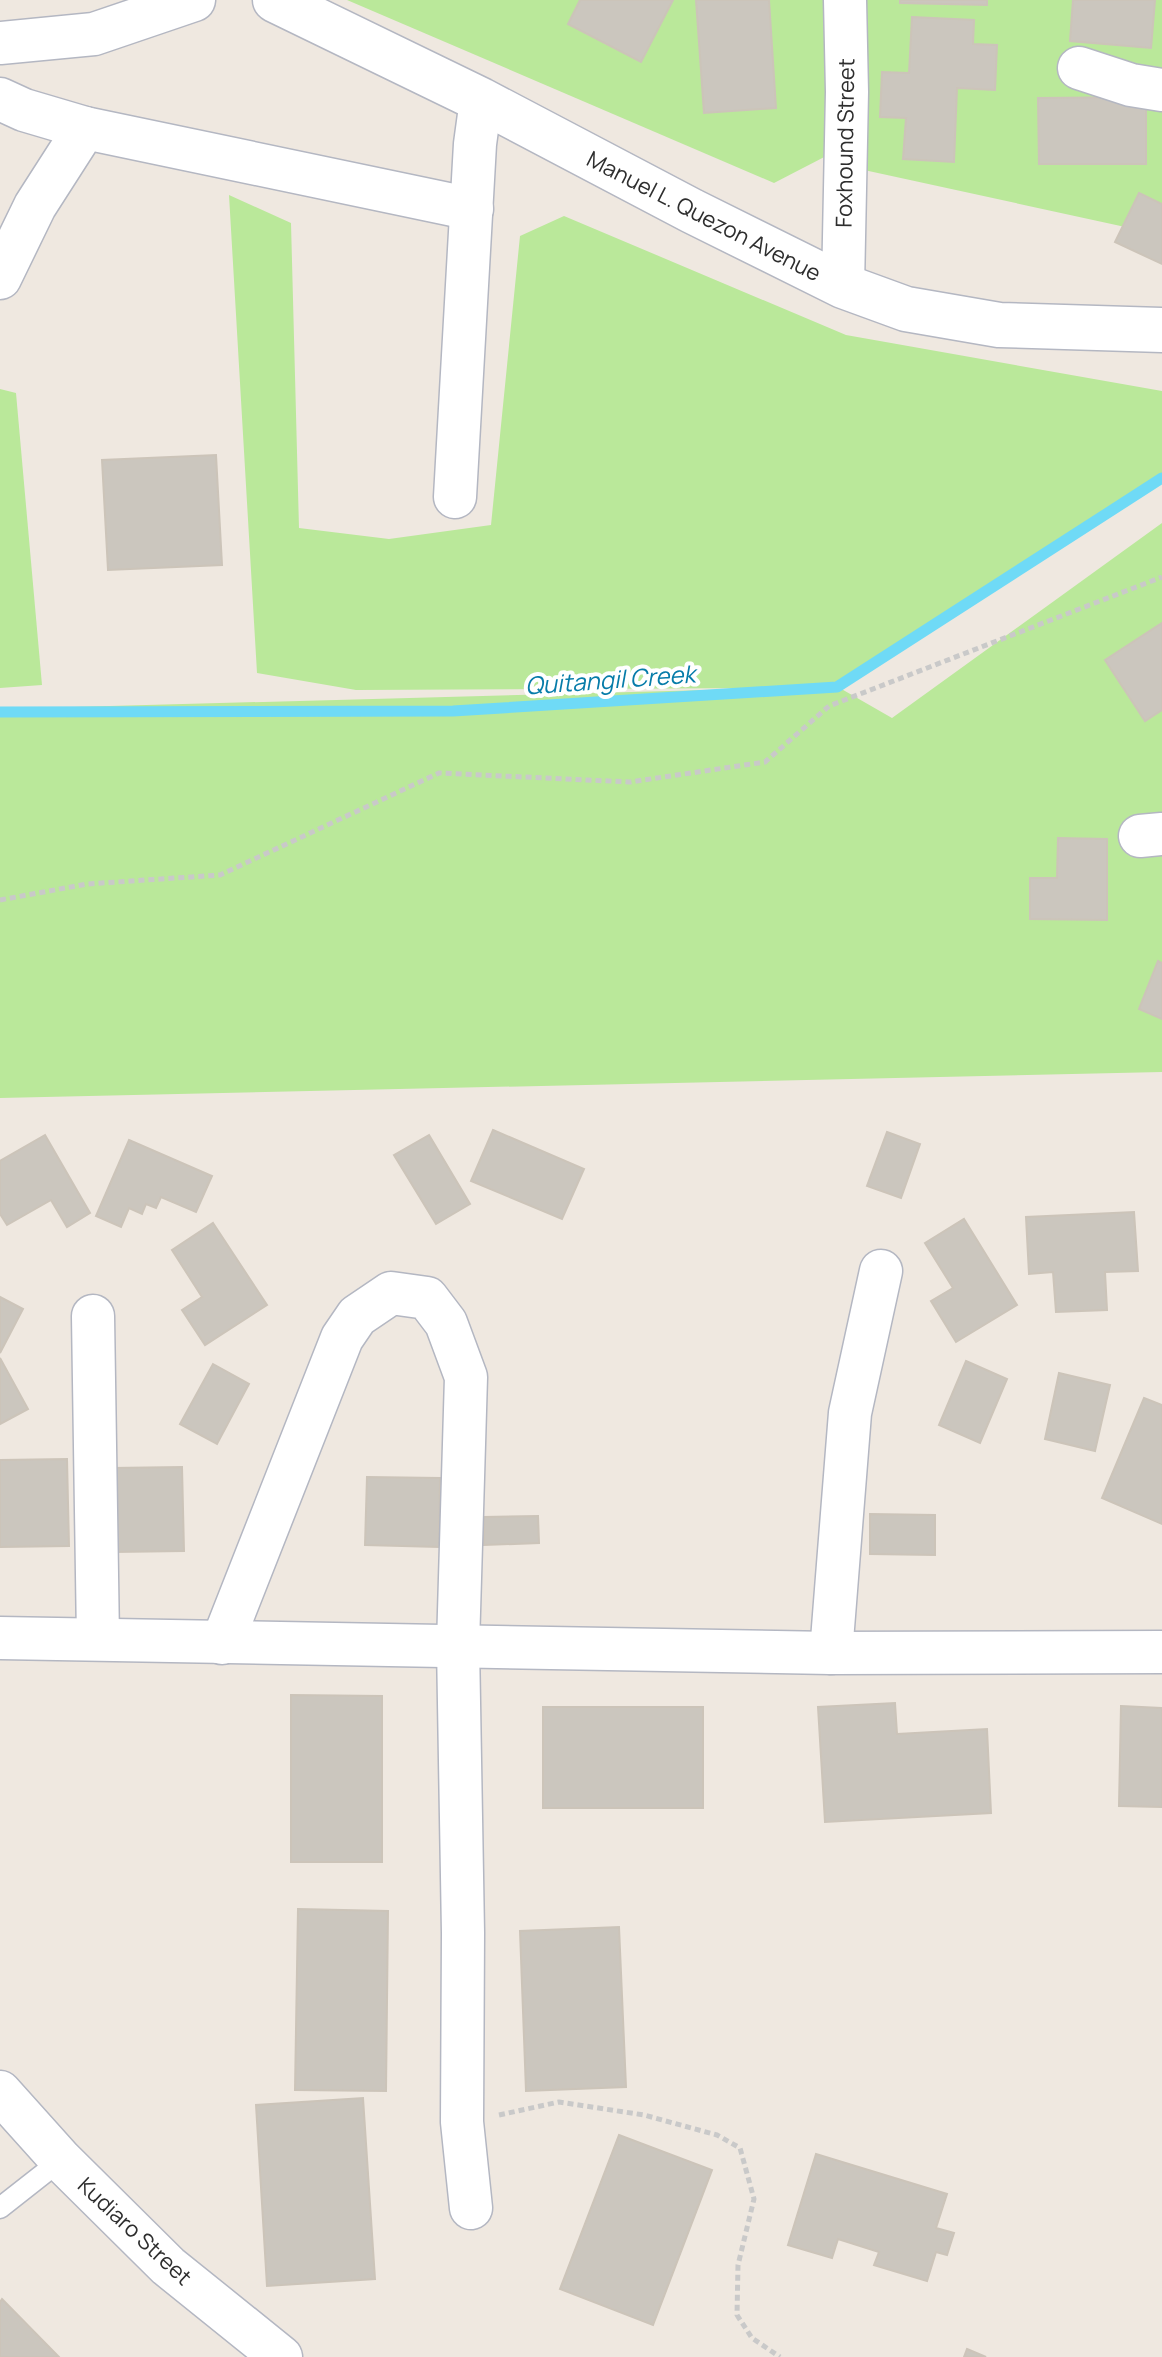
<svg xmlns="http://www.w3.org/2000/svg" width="1162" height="2357" font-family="Manrope,sans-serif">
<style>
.green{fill:#bae89a}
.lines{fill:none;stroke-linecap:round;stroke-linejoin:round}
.stream{stroke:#6fdaf6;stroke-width:11}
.building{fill:#cbc6be;stroke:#ccc4b9;stroke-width:2}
.lane-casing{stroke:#b4b7c2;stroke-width:23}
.street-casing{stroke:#b4b7c2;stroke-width:45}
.secondary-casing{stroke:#b4b7c2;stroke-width:47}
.path{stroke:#c9c9c9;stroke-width:5;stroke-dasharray:6 4;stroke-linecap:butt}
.lane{stroke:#fff;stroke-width:20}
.street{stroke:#fff;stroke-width:42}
.secondary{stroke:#fff;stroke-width:44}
.labels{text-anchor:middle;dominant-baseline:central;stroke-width:8;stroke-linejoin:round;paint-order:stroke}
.street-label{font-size:22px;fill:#2e2e2e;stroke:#fff}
.water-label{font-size:24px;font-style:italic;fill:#067ca9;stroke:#fff}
</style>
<rect width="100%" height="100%" fill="#efe8e0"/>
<!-- green -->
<g class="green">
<path d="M347,0H837L832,153L774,183Z"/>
<path d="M865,0H1162V235L864,170Z"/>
<path d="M229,195L291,223L299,528L389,539L491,525L520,236L564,216L846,335L1162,391V478L838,687L892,718L1162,523V1072L0,1098V709L778,688L356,690L257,673Z"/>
<path d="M0,389L16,393L42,685L0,688Z"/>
</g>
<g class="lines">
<!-- stream -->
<path class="stream" d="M0,712L453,711L837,687L1162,478"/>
</g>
<!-- building -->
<g class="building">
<path d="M580,0H673L641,62L568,24Z"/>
<path d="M696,0H769L776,108L704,113Z"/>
<path d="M900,0H987V5L900,3Z"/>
<path d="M1073,0H1155L1151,48L1070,41Z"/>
<path d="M912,17L974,20L973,44L997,45L995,90L957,88L954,162L903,159L906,118L880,117L882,72L909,73Z"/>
<path d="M1146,97V164H1039L1038,98Z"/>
<path d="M1139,193L1162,204V264L1115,242Z"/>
<path d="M216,455L222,565L108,570L102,460Z"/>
<path d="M1162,623V710L1145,721L1105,660Z"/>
<path d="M1058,838L1107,839V920L1030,919V878H1057Z"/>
<path d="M1158,961L1162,963V1019L1139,1009Z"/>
<path d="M493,1130L584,1169L562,1219L471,1181Z"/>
<path d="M887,1132L920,1144L901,1198L867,1186Z"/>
<path d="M45,1135L90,1213L67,1227L51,1200L7,1225L0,1214V1161Z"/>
<path d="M429,1135L470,1204L436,1224L394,1155Z"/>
<path d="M129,1140L212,1176L196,1212L161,1197L156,1208L146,1204L142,1214L129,1208L121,1227L96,1216Z"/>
<path d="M1134,1212L1138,1271L1105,1272L1107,1310L1056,1312L1053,1272L1029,1274L1026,1217Z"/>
<path d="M964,1219L1017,1305L956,1342L931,1301L953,1288L925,1243Z"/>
<path d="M213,1223L267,1305L205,1345L182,1310L202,1297L172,1250Z"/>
<path d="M0,1297L23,1309L0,1353Z"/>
<path d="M0,1358L28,1409L0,1424Z"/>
<path d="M966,1361L1007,1379L980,1443L939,1425Z"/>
<path d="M213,1364L249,1384L217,1444L180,1424Z"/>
<path d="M1059,1373L1110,1385L1095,1451L1045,1439Z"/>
<path d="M1144,1398L1162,1405V1524L1102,1498Z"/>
<path d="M67,1459L69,1546L0,1547V1460Z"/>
<path d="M182,1467L184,1551L114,1552L112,1468Z"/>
<path d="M367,1477L440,1478L439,1547L365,1545Z"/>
<path d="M870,1514L935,1515V1555L870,1554Z"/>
<path d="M538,1516L539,1543L484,1545V1517Z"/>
<path d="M291,1695L382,1696V1862H291Z"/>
<path d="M895,1703L897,1734L987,1729L991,1813L825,1822L818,1707Z"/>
<path d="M1121,1706L1162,1708V1807L1119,1806Z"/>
<rect x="543" y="1707" width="160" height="101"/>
<path d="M298,1909L388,1911L386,2091L295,2090Z"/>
<path d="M619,1927L626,2087L526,2091L520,1931Z"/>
<path d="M363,2098L375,2279L267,2286L256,2105Z"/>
<path d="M619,2135L712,2170L653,2325L560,2289Z"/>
<path d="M816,2154L947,2194L936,2228L954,2233L947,2255L936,2252L927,2281L874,2265L879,2252L838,2239L832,2258L788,2245Z"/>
<path d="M2,2299L59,2357H0V2302Z"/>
<path d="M967,2349L986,2357H964Z"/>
</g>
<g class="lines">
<!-- lane casing -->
<g class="lane-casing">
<path id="lane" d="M0,2208L61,2160"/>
</g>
<!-- street casing -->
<g class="street-casing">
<g id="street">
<path d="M0,43L94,34L194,0"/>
<path d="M1079,68L1131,85L1162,90"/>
<path d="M0,99L24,110L85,128"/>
<path d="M0,278L35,206L85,128L472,209"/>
<path d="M843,286L847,92L845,0"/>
<path d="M455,497L475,144L481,100"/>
<path d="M1140,836L1162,834"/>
<path d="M93,1316L98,1639"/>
<path d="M0,1638L831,1653L1162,1652"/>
<path d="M222,1643L342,1338L357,1316L391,1293L427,1298L446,1323L466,1377L458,1645L463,1933L462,2122L471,2208"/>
<path d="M831,1653L850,1413L881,1271"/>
<path d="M0,2092L61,2160L168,2266L281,2357"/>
</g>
</g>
<!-- secondary casing -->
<g class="secondary-casing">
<path id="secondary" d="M275,0L481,100L692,211L843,286L906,309L999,325L1162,330"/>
</g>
<!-- path -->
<g class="path">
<path d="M0,900L87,884L220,875L439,773L630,782L765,762L829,706L1162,577"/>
<path d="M499,2115L559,2102L644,2115L717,2135L740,2148L754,2199L738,2265L737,2315L752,2338L780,2357"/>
</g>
<!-- lane -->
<use href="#lane" class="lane"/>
<!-- street -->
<use href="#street" class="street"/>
<!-- secondary -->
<use href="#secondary" class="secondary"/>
</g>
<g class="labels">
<!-- street labels -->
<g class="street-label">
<text transform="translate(845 143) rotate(-89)">Foxhound Street</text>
<text transform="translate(704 216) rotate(27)">Manuel L. Quezon Avenue</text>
<text transform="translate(135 2231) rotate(43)">Kudiaro Street</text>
</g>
<!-- water labels -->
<g class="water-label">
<text transform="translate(610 679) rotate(-4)">Quitangil Creek</text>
</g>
</g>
</svg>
